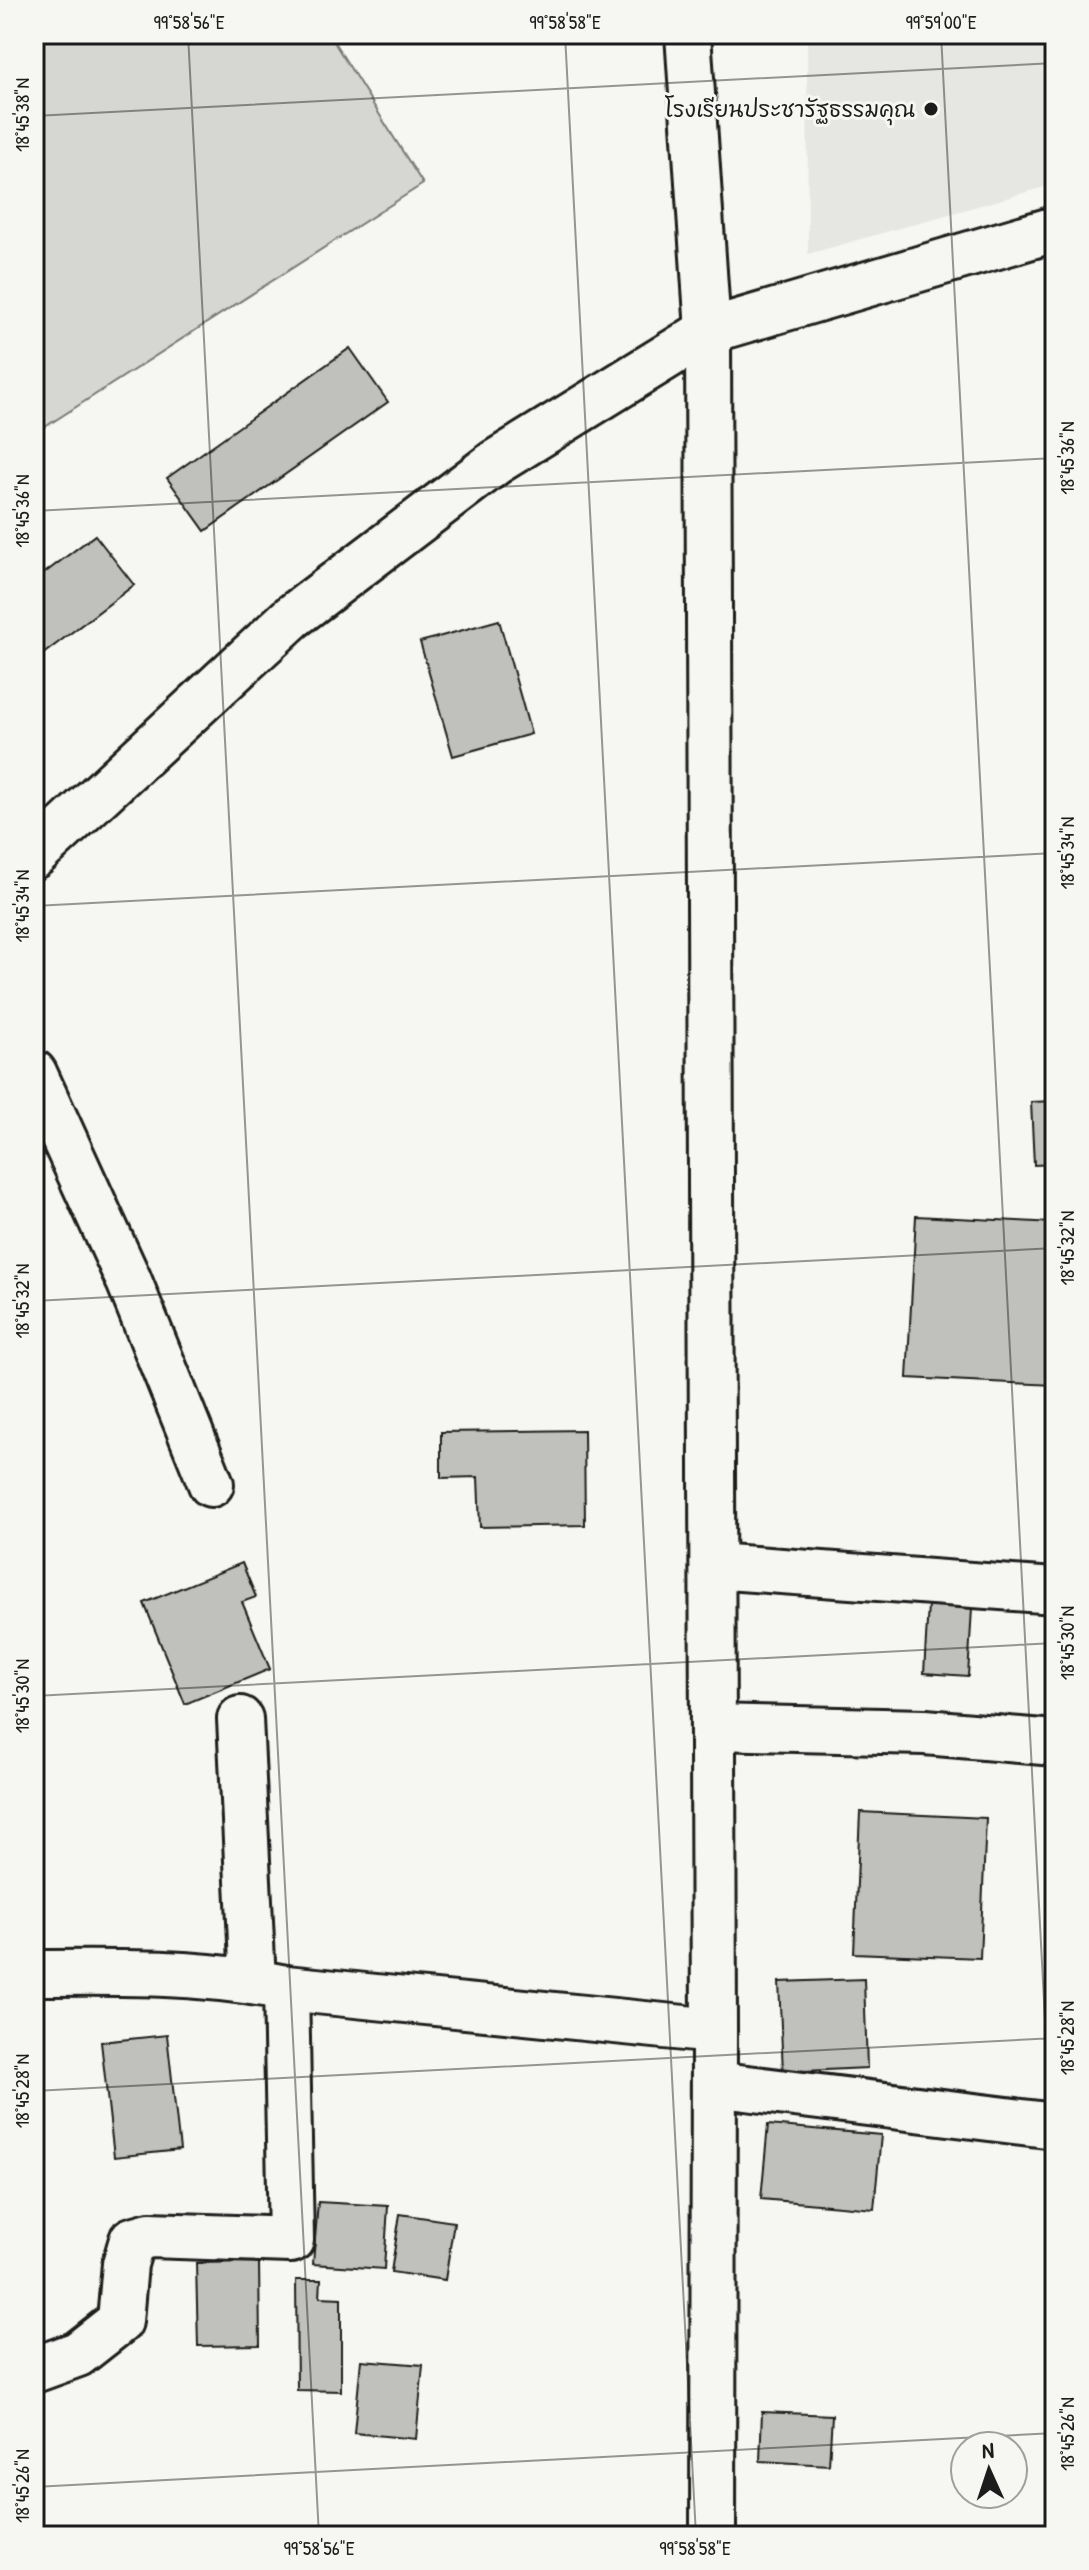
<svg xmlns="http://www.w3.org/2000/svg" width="1089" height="2570" font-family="'Patrick Hand','Playpen Sans Thai',sans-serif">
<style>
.built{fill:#e6e6e2}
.green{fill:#d6d6d2;stroke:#797977;stroke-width:2}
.building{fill:#c0c0bd;stroke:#1c1c1c;stroke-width:2}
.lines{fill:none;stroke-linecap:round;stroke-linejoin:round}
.minor-casing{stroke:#1c1c1c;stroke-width:50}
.minor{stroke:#f6f6f2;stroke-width:44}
.ticks{fill:none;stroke:#1c1c1c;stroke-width:2;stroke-opacity:0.45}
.poi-dot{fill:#1c1c1c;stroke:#f6f6f2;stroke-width:3}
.labels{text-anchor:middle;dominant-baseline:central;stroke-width:6;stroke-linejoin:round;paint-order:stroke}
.poi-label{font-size:22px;fill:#1c1c1c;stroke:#f6f6f2;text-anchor:end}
.neatline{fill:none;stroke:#1c1c1c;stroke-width:3}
.ticks-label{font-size:20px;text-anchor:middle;fill:#1c1c1c}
</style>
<rect width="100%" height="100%" fill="#f6f6f2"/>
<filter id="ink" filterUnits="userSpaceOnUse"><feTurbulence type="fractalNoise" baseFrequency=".0125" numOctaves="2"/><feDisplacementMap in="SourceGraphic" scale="16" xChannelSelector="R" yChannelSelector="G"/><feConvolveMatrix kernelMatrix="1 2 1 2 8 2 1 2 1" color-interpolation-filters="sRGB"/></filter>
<g filter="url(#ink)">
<!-- built -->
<path class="built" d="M807,34H1055V184L808,254Z"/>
<!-- green -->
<path class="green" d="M34,34H329L423,184L34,434Z"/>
<!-- building -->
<g class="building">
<path d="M350,348L388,402L205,531L167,478Z"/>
<path d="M95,535L134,585L34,661V581Z"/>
<path d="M499,620L531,734L453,756L420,642Z"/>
<path d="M1055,1101V1164L1034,1165L1031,1102Z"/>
<path d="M916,1216L1055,1223V1385L907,1378Z"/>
<path d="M584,1430L585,1525L480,1527L478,1477L441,1478V1432Z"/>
<path d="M242,1563L256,1597L242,1602L270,1669L185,1704L144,1603Z"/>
<path d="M928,1605L972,1608L968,1676L924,1673Z"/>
<path d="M860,1812L986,1818L980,1958L854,1953Z"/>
<path d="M864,1979L867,2068L783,2072L779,1982Z"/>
<path d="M167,2035L180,2150L114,2157L101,2042Z"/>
<path d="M768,2125L881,2135L874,2209L761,2199Z"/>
<path d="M318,2202L388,2206L384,2269L313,2264Z"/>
<path d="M400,2214L454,2222L445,2280L391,2272Z"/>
<path d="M259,2262L260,2345L198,2346L196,2263Z"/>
<path d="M296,2280H321L320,2297L341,2298V2391L297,2390Z"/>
<path d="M361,2360L423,2365L416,2439L354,2433Z"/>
<path d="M762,2412L832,2415L829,2465L760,2461Z"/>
</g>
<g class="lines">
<!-- minor casing -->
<g class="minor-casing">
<g id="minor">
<path d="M688,34L708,331L714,2031L713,2536"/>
<path d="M34,856L292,617L496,462L708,331L1055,229"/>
<path d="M34,1073L129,1281L211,1484"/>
<path d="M713,1566L1055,1591"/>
<path d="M240,1719L253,1982"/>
<path d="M713,1727L925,1732L1055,1743"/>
<path d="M34,1973C118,1972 203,1971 286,1988L714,2031"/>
<path d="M714,2084L1055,2126"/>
<path d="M34,2370L78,2354L120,2321L125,2264L132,2240L150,2235L291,2240L286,1988"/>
</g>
</g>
<!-- minor -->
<use href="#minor" class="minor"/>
</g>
</g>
<!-- ticks -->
<path class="ticks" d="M188,34L319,2536M565,34L696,2536M941,34L1055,2211M34,116L1055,63M34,511L1055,458M34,906L1055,853M34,1301L1055,1248M34,1696L1055,1643M34,2091L1055,2038M34,2487L1055,2433"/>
<!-- markers -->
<circle class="poi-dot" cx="931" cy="109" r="8"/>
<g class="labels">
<!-- poi labels -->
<g class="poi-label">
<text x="915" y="109">โรงเรียนประชารัฐธรรมคุณ</text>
</g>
</g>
<!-- margin -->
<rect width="1089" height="2570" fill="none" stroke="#f6f6f2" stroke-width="88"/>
<!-- north arrow -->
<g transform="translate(989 2470) rotate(357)"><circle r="38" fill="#f6f6f2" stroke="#9f9f9c" stroke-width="2"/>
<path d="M0-6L14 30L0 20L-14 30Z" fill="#1c1c1c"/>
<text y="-12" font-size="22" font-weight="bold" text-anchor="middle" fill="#1c1c1c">N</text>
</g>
<rect x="44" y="44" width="1001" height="2482" class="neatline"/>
<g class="ticks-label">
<text x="189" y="29">99°58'56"E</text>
<text x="565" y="29">99°58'58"E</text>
<text x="941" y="29">99°59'00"E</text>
<text transform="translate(22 115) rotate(-90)" y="7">18°45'38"N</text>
<text transform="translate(1067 458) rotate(-90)" y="7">18°45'36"N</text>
<text transform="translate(22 511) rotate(-90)" y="7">18°45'36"N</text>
<text transform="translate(1067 853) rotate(-90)" y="7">18°45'34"N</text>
<text transform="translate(22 906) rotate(-90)" y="7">18°45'34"N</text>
<text transform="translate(1067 1248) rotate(-90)" y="7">18°45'32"N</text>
<text transform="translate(22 1301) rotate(-90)" y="7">18°45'32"N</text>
<text transform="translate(1067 1643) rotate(-90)" y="7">18°45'30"N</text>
<text transform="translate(22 1696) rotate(-90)" y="7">18°45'30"N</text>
<text transform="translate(1067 2038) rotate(-90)" y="7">18°45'28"N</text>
<text transform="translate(22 2091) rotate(-90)" y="7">18°45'28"N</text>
<text transform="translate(1067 2434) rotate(-90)" y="7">18°45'26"N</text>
<text transform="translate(22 2486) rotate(-90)" y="7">18°45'26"N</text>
<text x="319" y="2555">99°58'56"E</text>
<text x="695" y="2555">99°58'58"E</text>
</g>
</svg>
